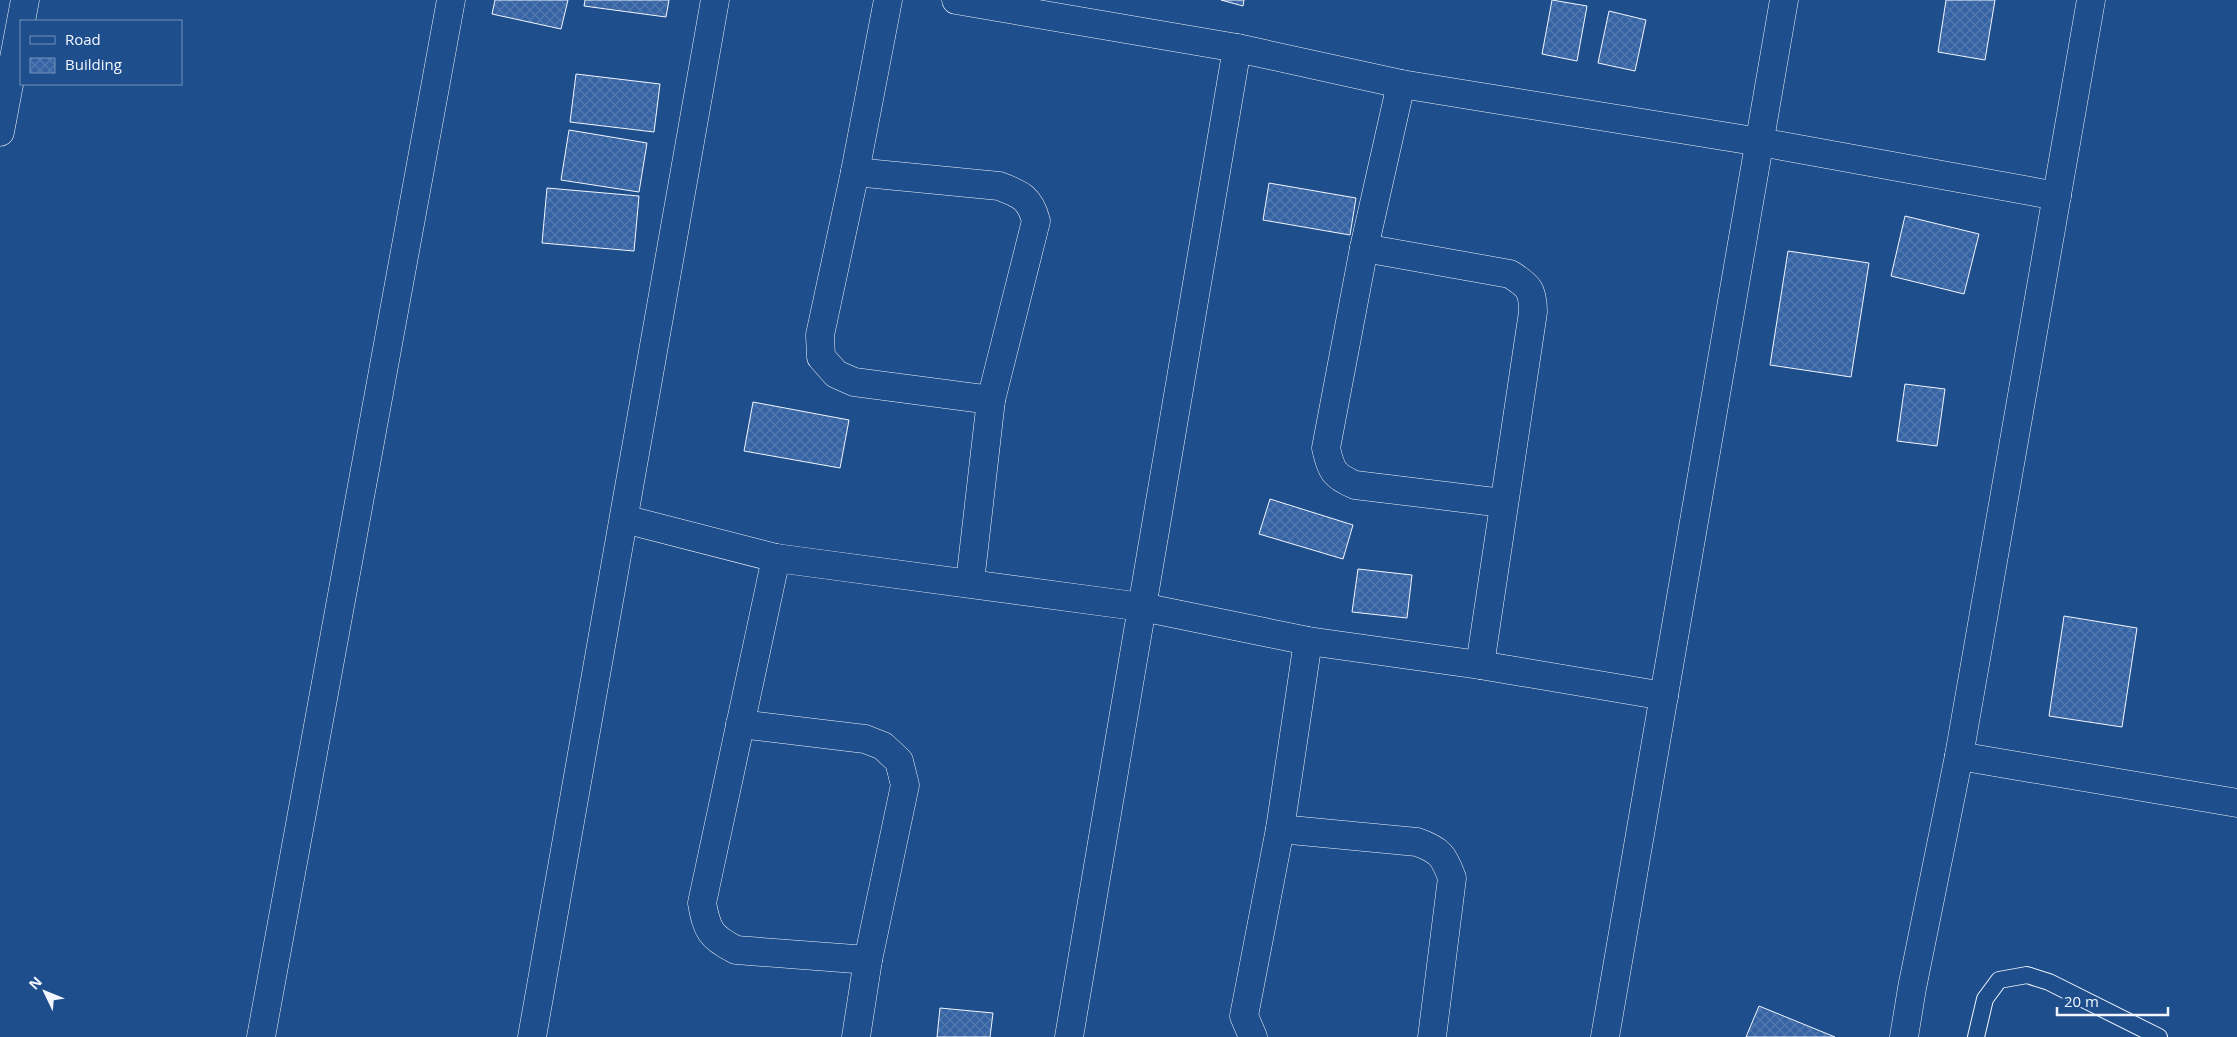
<svg xmlns="http://www.w3.org/2000/svg" width="2237" height="1037" font-family="'Open Sans',sans-serif">
<style>
.building{fill:url(#building-cross-hatch);stroke:#f2f6ff}
.lines{fill:none;stroke-linecap:round;stroke-linejoin:round}
.lane-casing{stroke:#f2f6ff;stroke-width:18}
.street-casing{stroke:#f2f6ff;stroke-width:29}
.lane{stroke:#1f4e8c;stroke-width:16}
.street{stroke:#1f4e8c;stroke-width:28}
</style>
<defs>
<pattern id="building-cross-hatch" width="8" height="8" patternUnits="userSpaceOnUse" patternTransform="scale(1.25)"><rect width="8" height="8" fill="#3563a3"/><path d="M0 0l8 8M0 8l8-8" fill="none" stroke="#537ab1"/></pattern>
</defs>
<rect width="100%" height="100%" fill="#1f4e8c"/>
<!-- building -->
<g class="building">
<path d="M495,0H568L561,29L492,14Z"/>
<path d="M585,0H669L666,17L584,6Z"/>
<path d="M1221,0H1244L1243,6Z"/>
<path d="M1552,0L1587,6L1577,61L1542,54Z"/>
<path d="M1946,0H1995L1985,60L1938,52Z"/>
<path d="M1609,11L1646,20L1635,71L1598,63Z"/>
<path d="M576,74L660,84L654,132L570,122Z"/>
<path d="M569,130L647,143L639,192L561,180Z"/>
<path d="M1269,183L1356,198L1350,235L1263,220Z"/>
<path d="M547,188L639,196L634,251L542,243Z"/>
<path d="M1905,216L1979,234L1964,294L1891,276Z"/>
<path d="M1788,251L1869,263L1851,377L1770,365Z"/>
<path d="M1905,384L1945,389L1937,446L1897,441Z"/>
<path d="M753,402L849,420L840,468L744,451Z"/>
<path d="M1270,499L1353,525L1343,559L1259,534Z"/>
<path d="M1358,569L1412,575L1407,618L1352,612Z"/>
<path d="M2064,616L2137,628L2122,727L2049,716Z"/>
<path d="M1759,1006L1835,1037H1746Z"/>
<path d="M940,1008L993,1013L990,1037H937Z"/>
</g>
<g class="lines">
<!-- lane casing -->
<g class="lane-casing">
<path id="lane" d="M1976,1037L1985,999L1999,980L2027,975L2049,982L2159,1037"/>
</g>
<!-- street casing -->
<g class="street-casing">
<g id="street">
<path d="M888,0L855,172L820,335L821,357L836,374L854,382L991,400"/>
<path d="M956,0L1237,48L1401,84L1760,142L2057,196"/>
<path d="M1401,84L1364,248L1326,448C1331,471 1334,476 1355,485L1503,503"/>
<path d="M0,132L25,0"/>
<path d="M855,172L999,186C1021,194 1030,198 1036,221L991,400L970,582"/>
<path d="M1364,248L1510,274C1529,286 1533,290 1533,312L1480,665"/>
<path d="M624,519L776,558L1142,607L1308,641L1480,665L1664,696"/>
<path d="M776,558L702,903C707,930 710,937 736,950L868,960"/>
<path d="M740,724L865,739L883,746L899,761L905,785L868,960L856,1037"/>
<path d="M1959,756L2237,803"/>
<path d="M1280,829L1417,842C1440,850 1444,856 1452,878L1432,1037"/>
<path d="M261,1037L451,0"/>
<path d="M532,1037L715,0"/>
<path d="M1069,1037L1237,48"/>
<path d="M1253,1037L1244,1016L1280,829L1308,641"/>
<path d="M1605,1037L1784,0"/>
<path d="M1904,1037L1912,988L1959,756L2091,0"/>
</g>
</g>
<!-- lane -->
<use href="#lane" class="lane"/>
<!-- street -->
<use href="#street" class="street"/>
</g>
<!-- legend -->
<rect x="20" y="20" width="162" height="65" fill="#1f4e8c" stroke="#7391ba"/>
<rect x="30" y="36" width="25" height="8" fill="#1f4e8c" stroke="#7391ba"/>
<text x="65" y="45" font-size="15" fill="#f2f6ff">Road</text>
<rect x="30" y="58" width="25" height="15" fill="url(#building-cross-hatch)" stroke="#7391ba"/>
<text x="65" y="70" font-size="15" fill="#f2f6ff">Building</text>
<!-- north arrow -->
<g transform="translate(45 992) rotate(313)" stroke="#1f4e8c" stroke-width="4" paint-order="stroke">
<path d="M0-4L9 19L0 12L-9 19Z" fill="#f2f6ff"/>
<text y="-8" font-size="14" font-weight="bold" text-anchor="middle" fill="#f2f6ff">N</text>
</g>
<!-- scale -->
<path d="M2057 1007v8h111v-8" fill="none" stroke="#f2f6ff" stroke-width="2.5"/>
<text x="2064" y="1007" font-size="15" fill="#f2f6ff" stroke="#1f4e8c" stroke-width="4" paint-order="stroke">20 m</text>
</svg>
